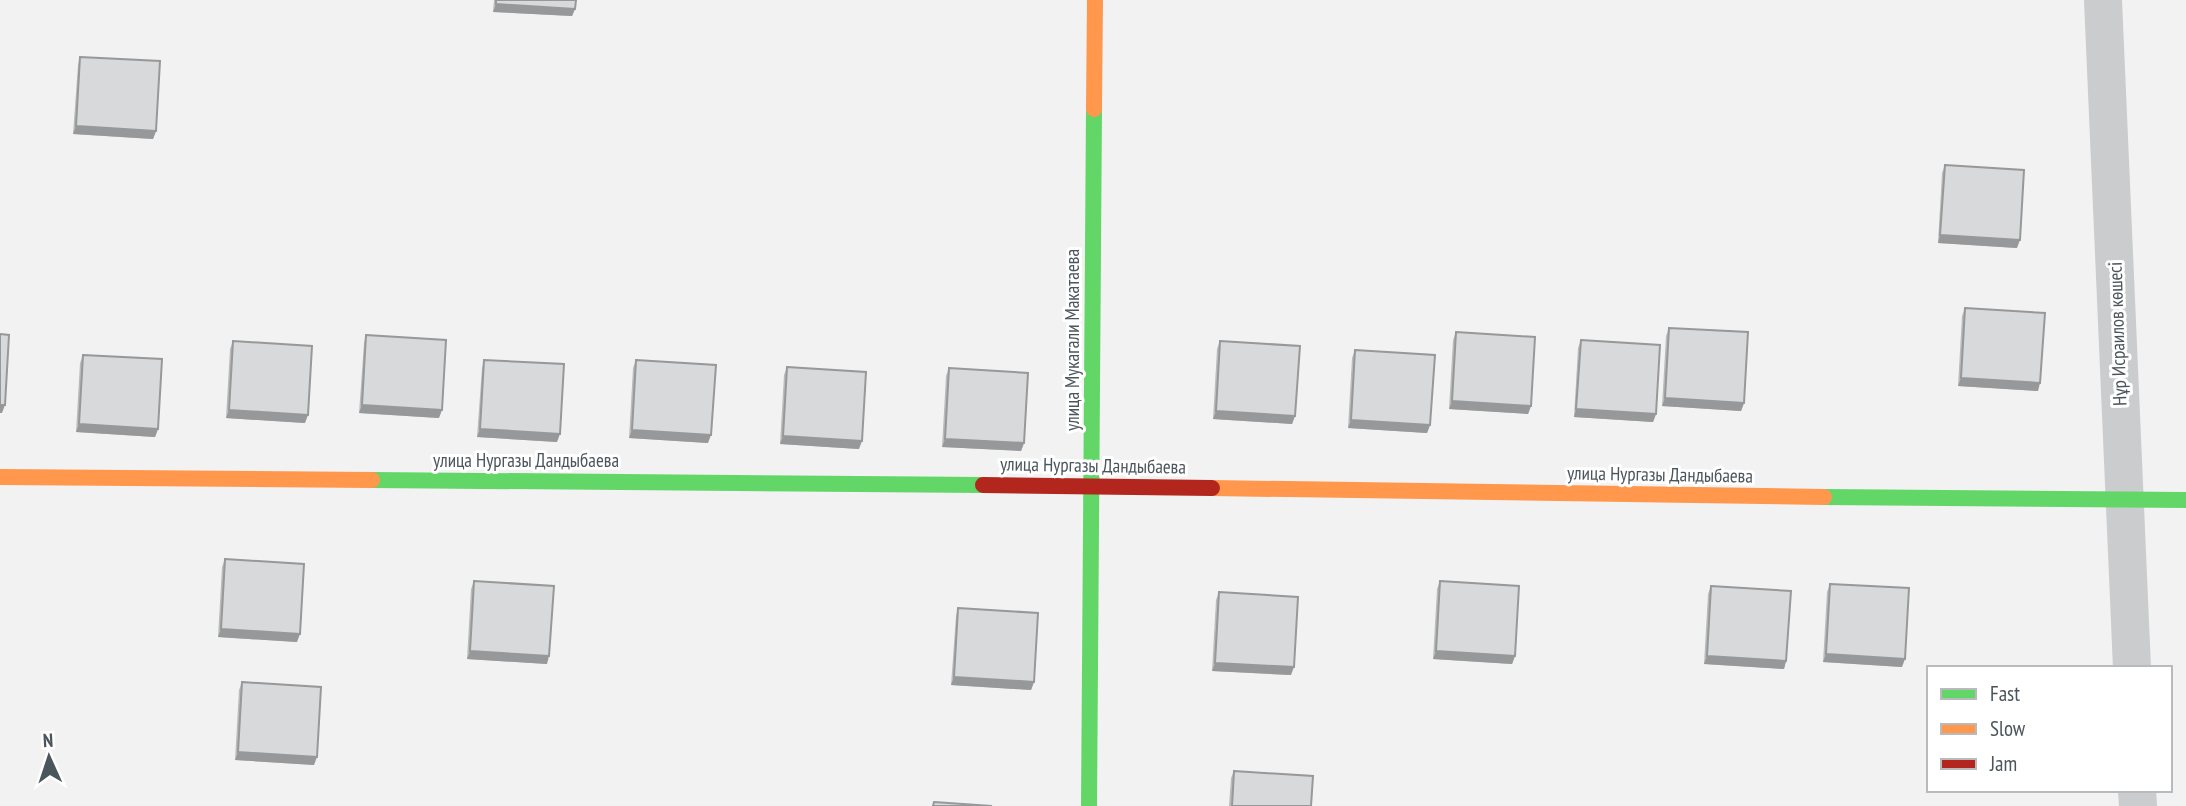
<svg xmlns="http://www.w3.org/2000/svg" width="2186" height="806" font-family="'PT Sans Narrow',sans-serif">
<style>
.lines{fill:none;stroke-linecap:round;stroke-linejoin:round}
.street{stroke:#cacccd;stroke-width:38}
.fast{stroke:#63d668;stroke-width:16}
.slow{stroke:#ff974d;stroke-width:16}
.jam{stroke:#b3261e;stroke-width:16}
.wall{fill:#babbbb}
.shaded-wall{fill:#979899}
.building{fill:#d8d9da;stroke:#979899;stroke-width:2}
.labels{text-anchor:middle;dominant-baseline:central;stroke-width:6;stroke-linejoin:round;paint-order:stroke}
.street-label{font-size:19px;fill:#4b555c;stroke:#fff}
</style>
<rect width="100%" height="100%" fill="#f2f2f2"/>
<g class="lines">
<!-- street -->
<g class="street">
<path d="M2103,0L2132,668"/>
<path d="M2137,790L2138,806"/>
</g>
<!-- fast -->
<g class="fast">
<path d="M372,480L983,485"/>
<path d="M1824,497L2186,500"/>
<path d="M1089,806L1094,109"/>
</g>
<!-- slow -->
<g class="slow">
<path d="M1094,109L1095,0"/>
<path d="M0,477L372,480"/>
<path d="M1212,488L1824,497"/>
</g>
<!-- jam -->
<path class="jam" d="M983,485L1212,488"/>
</g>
<!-- wall -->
<g class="wall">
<path d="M494,0H576L575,9L572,16L493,12Z"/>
<path d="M80,57L156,131L153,139L73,134L78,65Z"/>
<path d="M1945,165L2017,248L1938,243L1942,173Z"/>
<path d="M1965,308L2038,391L1958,386L1962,316Z"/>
<path d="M1669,328L1744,403L1741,411L1662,406L1666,336Z"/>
<path d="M1456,332L1531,406L1528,414L1449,409L1453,340Z"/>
<path d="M366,335L439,418L359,413L364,343Z"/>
<path d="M1581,340L1656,414L1653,422L1574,417L1578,348Z"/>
<path d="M233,341L305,423L226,418L230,349Z"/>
<path d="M1220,341L1295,416L1292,424L1213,419L1217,349Z"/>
<path d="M1355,350L1430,425L1427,433L1348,428L1352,358Z"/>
<path d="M83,355L158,429L155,437L76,432L80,363Z"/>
<path d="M484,360L557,442L477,437L482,368Z"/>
<path d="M636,360L708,443L629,438L633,368Z"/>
<path d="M787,367L859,449L780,444L784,375Z"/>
<path d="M949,368L1024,443L1021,451L942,447L946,376Z"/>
<path d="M225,559L297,642L218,637L222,567Z"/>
<path d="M474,581L547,664L467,659L471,589Z"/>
<path d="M1440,581L1515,656L1512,664L1433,659L1437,589Z"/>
<path d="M1830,584L1902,667L1823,662L1827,592Z"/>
<path d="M1711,586L1786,661L1784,669L1704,664L1708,594Z"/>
<path d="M1219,592L1291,675L1212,671L1216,600Z"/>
<path d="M958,608L1034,682L1031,690L951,685L956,616Z"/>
<path d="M242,682L314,765L235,760L239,690Z"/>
<path d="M1234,771L1311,806H1229L1231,778Z"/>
</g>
<!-- shaded-wall -->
<g class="shaded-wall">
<path d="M496,4L575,9L572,16L493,12Z"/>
<path d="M76,126L156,131L153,139L73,134Z"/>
<path d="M1940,235L2020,240L2017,248L1938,243Z"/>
<path d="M1961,378L2040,383L2038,391L1958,386Z"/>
<path d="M1665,398L1744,403L1741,411L1662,406Z"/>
<path d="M1452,401L1531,406L1528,414L1449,409Z"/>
<path d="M0,405H5L2,413H0Z"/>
<path d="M362,405L442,410L439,418L359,413Z"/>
<path d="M1576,409L1656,414L1653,422L1574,417Z"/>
<path d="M229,410L308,415L305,423L226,418Z"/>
<path d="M1216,411L1295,416L1292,424L1213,419Z"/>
<path d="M1351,420L1430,425L1427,433L1348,428Z"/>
<path d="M79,424L158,429L155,437L76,432Z"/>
<path d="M480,429L560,434L557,442L477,437Z"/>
<path d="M632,430L711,435L708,443L629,438Z"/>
<path d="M783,436L862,441L859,449L780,444Z"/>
<path d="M945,439L1024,443L1021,451L942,447Z"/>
<path d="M221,629L300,634L297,642L218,637Z"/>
<path d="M470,651L549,656L547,664L467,659Z"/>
<path d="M1436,651L1515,656L1512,664L1433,659Z"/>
<path d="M1826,654L1905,659L1902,667L1823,662Z"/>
<path d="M1707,656L1786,661L1784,669L1704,664Z"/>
<path d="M1215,663L1294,667L1291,675L1212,671Z"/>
<path d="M954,677L1034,682L1031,690L951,685Z"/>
<path d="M238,752L317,757L314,765L235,760Z"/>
</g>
<!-- building -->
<g class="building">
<path d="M496,0H576L575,9L496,4Z"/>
<path d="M80,57L160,61L156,131L76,126Z"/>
<path d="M1945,165L2024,170L2020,240L1940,235Z"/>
<path d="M1965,308L2045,313L2040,383L1961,378Z"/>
<path d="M1669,328L1748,332L1744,403L1665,398Z"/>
<path d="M1456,332L1535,337L1531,406L1452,401Z"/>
<path d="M0,334L9,335L5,405H0Z"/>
<path d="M366,335L446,340L442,410L362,405Z"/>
<path d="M1581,340L1660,345L1656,414L1576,409Z"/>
<path d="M233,341L312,346L308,415L229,410Z"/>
<path d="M1220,341L1300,346L1295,416L1216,411Z"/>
<path d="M1355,350L1435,355L1430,425L1351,420Z"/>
<path d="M83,355L162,359L158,429L79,424Z"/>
<path d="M484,360L564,364L560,434L480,429Z"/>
<path d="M636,360L716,365L711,435L632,430Z"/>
<path d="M787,367L866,372L862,441L783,436Z"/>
<path d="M949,368L1028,373L1024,443L945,439Z"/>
<path d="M225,559L304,564L300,634L221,629Z"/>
<path d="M474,581L554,586L549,656L470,651Z"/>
<path d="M1440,581L1519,586L1515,656L1436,651Z"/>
<path d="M1830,584L1909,588L1905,659L1826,654Z"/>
<path d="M1711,586L1791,591L1786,661L1707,656Z"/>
<path d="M1219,592L1298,597L1294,667L1215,663Z"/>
<path d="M958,608L1038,613L1034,682L954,677Z"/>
<path d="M242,682L321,687L317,757L238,752Z"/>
<path d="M1234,771L1313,776L1311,806H1232Z"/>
<path d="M934,802L992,806H933Z"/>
</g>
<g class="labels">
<!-- street labels -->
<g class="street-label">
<text transform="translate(2117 334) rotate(-92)">Нұр Исраилов көшесі</text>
<text transform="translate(1072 340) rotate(-90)">улица Мукагали Макатаева</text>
<text x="526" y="460">улица Нургазы Дандыбаева</text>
<text transform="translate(1093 465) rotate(1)">улица Нургазы Дандыбаева</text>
<text transform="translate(1660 474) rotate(1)">улица Нургазы Дандыбаева</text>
</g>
</g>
<!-- legend -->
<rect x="1927" y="666" width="245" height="126" fill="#ffffff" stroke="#b7bbbe" stroke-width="2"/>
<rect x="1941" y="689" width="35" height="10" fill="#63d668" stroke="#b7bbbe" stroke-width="2"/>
<text x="1990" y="701" font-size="21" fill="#4b555c">Fast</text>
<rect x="1941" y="724" width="35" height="10" fill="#ff974d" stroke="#b7bbbe" stroke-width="2"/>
<text x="1990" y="736" font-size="21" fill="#4b555c">Slow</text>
<rect x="1941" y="759" width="35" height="10" fill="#b3261e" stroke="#b7bbbe" stroke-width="2"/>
<text x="1990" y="771" font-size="21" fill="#4b555c">Jam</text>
<!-- north arrow -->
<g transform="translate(49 757) rotate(357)" stroke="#ffffff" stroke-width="5" paint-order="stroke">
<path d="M0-5L12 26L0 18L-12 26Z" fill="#4b555c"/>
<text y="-10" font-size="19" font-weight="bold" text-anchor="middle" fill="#4b555c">N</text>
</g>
</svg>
